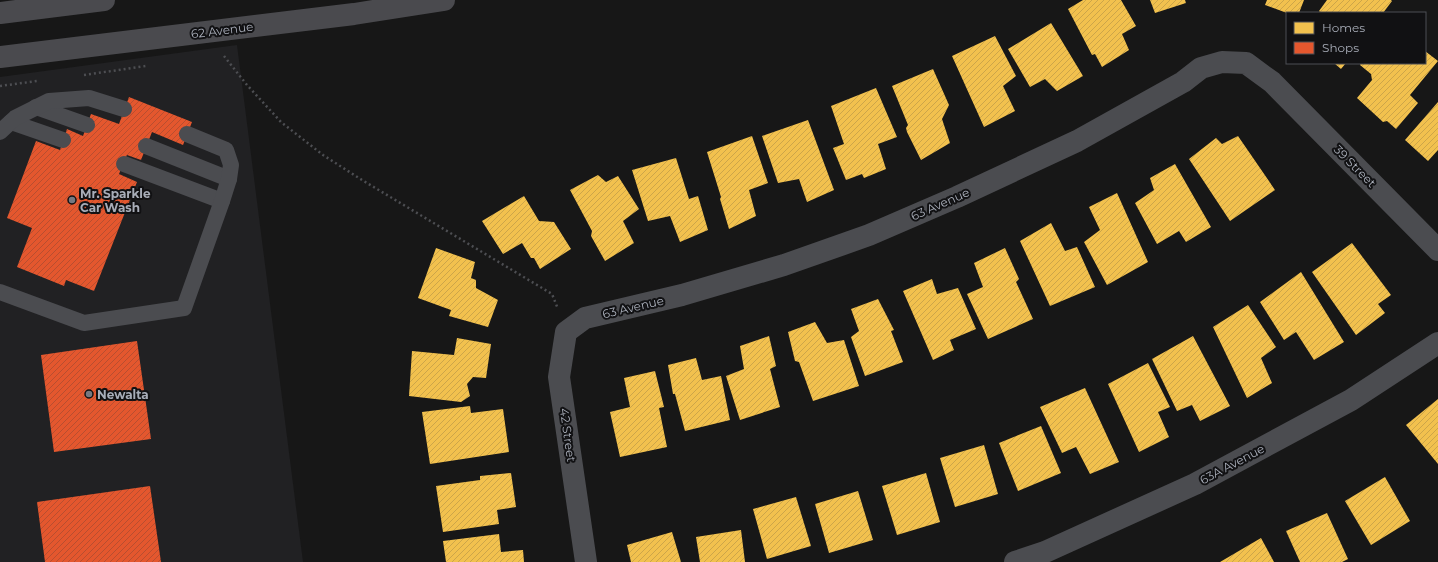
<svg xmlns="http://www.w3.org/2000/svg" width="1438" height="562" font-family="Montserrat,sans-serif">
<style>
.built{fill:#212123}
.homes{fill:url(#homes-hatch)}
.shops{fill:url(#shops-hatch)}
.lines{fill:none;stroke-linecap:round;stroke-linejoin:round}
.path{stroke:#4d4e52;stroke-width:2.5;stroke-dasharray:2 3;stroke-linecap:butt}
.lane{stroke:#4b4c50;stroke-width:16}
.street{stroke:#4b4c50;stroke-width:22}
.secondary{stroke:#4a4a4e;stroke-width:22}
.poi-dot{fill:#757880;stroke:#111113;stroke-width:1.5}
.labels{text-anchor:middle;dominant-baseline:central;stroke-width:4;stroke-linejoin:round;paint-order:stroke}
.street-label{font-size:12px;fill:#a8adb8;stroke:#111113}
.poi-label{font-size:12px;font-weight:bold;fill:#a8adb8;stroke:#111113;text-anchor:start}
</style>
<defs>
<pattern id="homes-hatch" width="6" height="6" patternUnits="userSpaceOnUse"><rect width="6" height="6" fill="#f2c14e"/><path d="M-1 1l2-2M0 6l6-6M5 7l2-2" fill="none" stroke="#cca549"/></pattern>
<pattern id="shops-hatch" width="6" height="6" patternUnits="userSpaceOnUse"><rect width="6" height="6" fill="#e4572e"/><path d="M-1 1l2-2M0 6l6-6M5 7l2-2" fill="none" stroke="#b84e30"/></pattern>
</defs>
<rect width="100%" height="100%" fill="#171717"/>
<!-- built -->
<path class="built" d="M237,45L303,562H0V77Z"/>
<!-- homes -->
<g class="homes">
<path d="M1083,0H1121L1136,26L1122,34L1129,50L1102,67L1095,54L1092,55L1068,9Z"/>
<path d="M1150,0H1185L1186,3L1155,13Z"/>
<path d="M1267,0H1304L1299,13H1287L1265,5Z"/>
<path d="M1327,0H1391L1392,1L1383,13H1321L1319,11Z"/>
<path d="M1051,23L1083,76L1057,91L1045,79L1030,87L1008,49Z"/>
<path d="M995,36L1016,76L1003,86L1015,111L984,127L952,56Z"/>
<path d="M1425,51L1438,61L1410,95L1418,103L1396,129L1387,121L1383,122L1357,98L1372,80L1371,74L1360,65L1361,63H1425Z"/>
<path d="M1334,63H1346L1341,69Z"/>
<path d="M933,69L949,105L942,119L950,143L921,160L907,132L906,128L908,125L892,86Z"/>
<path d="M876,88L897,137L878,144L886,169L864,178L862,174L846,180L833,148L844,144L831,106Z"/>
<path d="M1438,102V150L1428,161L1405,140Z"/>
<path d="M808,120L834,190L807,202L799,179L778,183L762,136Z"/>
<path d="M752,136L768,183L749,190L756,216L729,229L720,199L721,197L707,152Z"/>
<path d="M1238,136L1275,190L1230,221L1189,159L1216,138L1222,144Z"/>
<path d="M676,158L689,199L698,196L708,230L680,242L670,216L648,221L632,170Z"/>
<path d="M1175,164L1211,227L1186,242L1179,231L1157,244L1135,203L1154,190L1150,178Z"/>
<path d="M598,175L606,182L618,176L639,209L623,221L634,243L605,261L591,236L592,231L570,190Z"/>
<path d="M1117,193L1148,262L1107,285L1084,242L1100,230L1089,207Z"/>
<path d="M524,196L539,221L554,222L571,249L540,269L534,258H531L522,243L503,254L482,221Z"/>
<path d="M1051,223L1065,251L1077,247L1095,287L1050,306L1020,241Z"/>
<path d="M1352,243L1391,295L1378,304L1385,313L1356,335L1312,272Z"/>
<path d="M436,248L475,262L471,278L476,280V288L498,300L488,327L449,316L451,310L418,298Z"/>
<path d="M1005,248L1019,279L1016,282L1033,319L988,339L967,294L983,287L974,263Z"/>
<path d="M1301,272L1344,342L1314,360L1296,332L1284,340L1260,302Z"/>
<path d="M932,279L937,294L958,288L976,329L950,340L954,350L933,360L903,291Z"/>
<path d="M878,299L894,330L891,331L903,362L865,376L851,337L859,331L851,309Z"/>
<path d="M1248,305L1276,347L1261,358L1272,383L1247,398L1213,327Z"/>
<path d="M815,322L827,343L844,340L859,386L813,401L799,362L795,361L788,332Z"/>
<path d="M769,336L776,366L770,369L780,407L740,420L726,376L744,369L740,346Z"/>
<path d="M1193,336L1230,406L1200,421L1192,405L1177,411L1152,359Z"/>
<path d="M457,338L491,344L486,378L473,377L467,384L470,396L461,402L409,396L412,351L454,355Z"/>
<path d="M696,358L702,380L721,376L730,420L685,431L675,394H673L668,365Z"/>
<path d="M1148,363L1170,407L1158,412L1169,437L1139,452L1108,384Z"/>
<path d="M655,371L664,407L659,408L667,447L620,457L610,412L630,407L624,378Z"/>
<path d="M1085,388L1119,462L1090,474L1076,447L1062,453L1040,407Z"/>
<path d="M1438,399V464L1406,425Z"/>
<path d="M470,406L471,413L503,409L509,452L430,464L422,412Z"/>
<path d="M1041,426L1061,473L1018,491L999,443Z"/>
<path d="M984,445L998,494L955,507L940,458Z"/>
<path d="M511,473L516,507L497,510L499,524L443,532L436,486L480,480V476Z"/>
<path d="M926,473L940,522L897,535L882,486Z"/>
<path d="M1385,477L1410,521L1371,545L1345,501Z"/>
<path d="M858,491L873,540L829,553L815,504Z"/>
<path d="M796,497L811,546L767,559L753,509Z"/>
<path d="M1327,513L1348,559L1342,562H1300L1286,531Z"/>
<path d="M741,530L745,562H700L696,537Z"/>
<path d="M672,532L681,562H631L627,545Z"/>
<path d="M499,534L501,552L523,550L524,562H446L443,541Z"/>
<path d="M1261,538L1274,562H1220Z"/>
</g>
<!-- shops -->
<g class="shops">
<path d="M129,97L192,122L183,145L152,132L141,160L127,155L119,174L137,182L94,291L66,280L64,286L17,267L32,228L7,218L36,141L60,150L67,129L83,136L91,114L119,124Z"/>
<path d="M137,341L151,439L54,452L41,355Z"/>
<path d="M150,486L161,562H45L37,502Z"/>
</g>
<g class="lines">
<!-- path -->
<g class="path">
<path d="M224,56L247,85L281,122L323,155L362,180L552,294L558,309"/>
<path d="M84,75L146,66"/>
<path d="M0,86L37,81"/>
</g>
<!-- lane -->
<g class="lane">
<path d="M36,107L87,125"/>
<path d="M11,122L63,140"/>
<path d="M0,132L15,118L49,101L89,98L124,109"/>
<path d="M146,146L229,179"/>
<path d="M124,164L222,201"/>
<path d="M0,292L84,323L184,308L222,201L229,179L231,165L226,150L187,134"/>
</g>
<!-- street -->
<g class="street">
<path d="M586,562L559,377L566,332L585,318L682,295L784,265L869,235L957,197L1077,141L1183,82L1201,68L1222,62L1246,63L1272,82L1438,250"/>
<path d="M1015,562L1045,552L1195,484L1351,400L1438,343"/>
</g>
<!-- secondary -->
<g class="secondary">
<path d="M0,13L104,0"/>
<path d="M0,57L354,14L444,0"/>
</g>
</g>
<!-- markers -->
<g class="poi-dot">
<circle cx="72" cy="200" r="4"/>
<circle cx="89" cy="394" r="4"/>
</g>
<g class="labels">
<!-- street labels -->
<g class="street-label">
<text transform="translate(222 30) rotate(-7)">62 Avenue</text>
<text transform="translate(1355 166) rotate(45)">39 Street</text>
<text transform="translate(940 204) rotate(-24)">63 Avenue</text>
<text transform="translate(633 307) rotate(-13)">63 Avenue</text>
<text transform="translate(568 435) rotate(82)">42 Street</text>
<text transform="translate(1232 464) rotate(-28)">63A Avenue</text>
</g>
<!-- poi labels -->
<g class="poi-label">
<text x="80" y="193">Mr. Sparkle<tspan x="80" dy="14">Car Wash</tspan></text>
<text x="97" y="394">Newalta</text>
</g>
</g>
<!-- legend -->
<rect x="1286" y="12" width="140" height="52" fill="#111113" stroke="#4d4f55"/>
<rect x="1294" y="22" width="20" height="12" fill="#f2c14e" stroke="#4d4f55"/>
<text x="1322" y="32" font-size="12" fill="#a8adb8">Homes</text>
<rect x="1294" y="42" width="20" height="12" fill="#e4572e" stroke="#4d4f55"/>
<text x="1322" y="52" font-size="12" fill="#a8adb8">Shops</text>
</svg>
